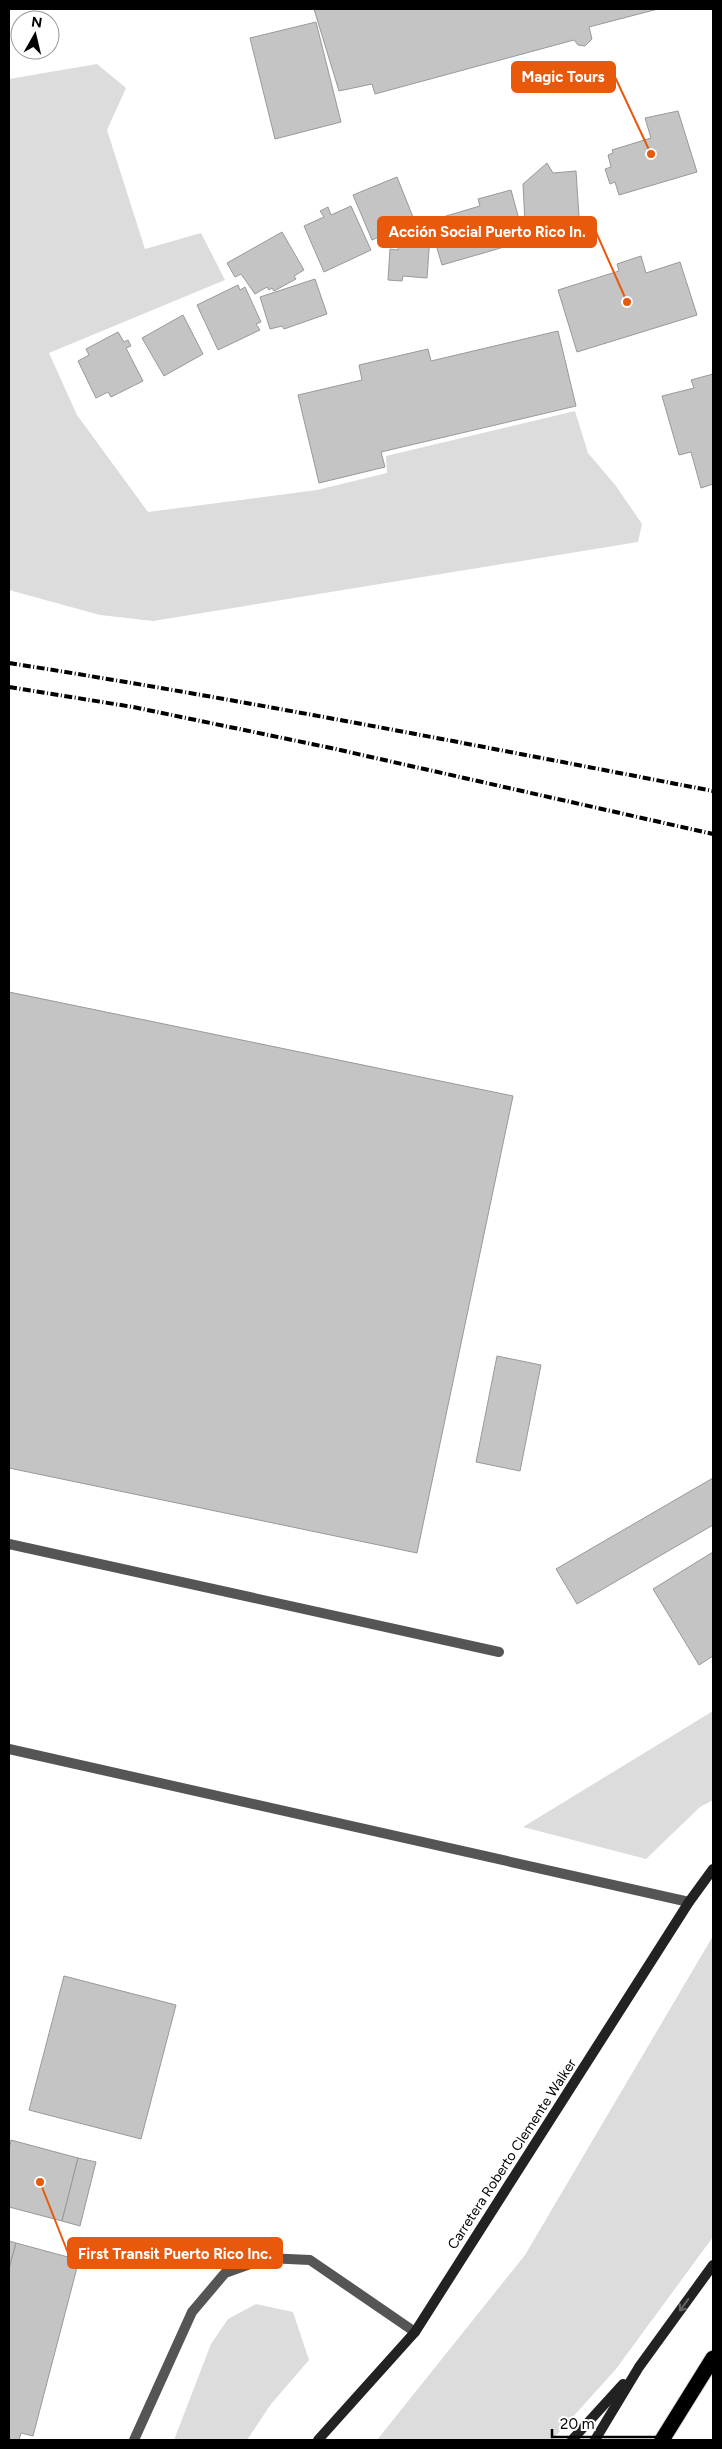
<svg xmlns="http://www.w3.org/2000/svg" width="722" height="2449" font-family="Figtree,sans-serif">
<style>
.green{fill:#dcdcdc}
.building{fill:#c4c4c4;stroke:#999}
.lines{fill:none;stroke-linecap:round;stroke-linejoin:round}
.motorway-casing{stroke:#dbdbdb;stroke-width:17}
.service{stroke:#555;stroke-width:10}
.secondary{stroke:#222;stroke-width:10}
.motorway{stroke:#000;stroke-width:15}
.rail{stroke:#000;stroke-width:4;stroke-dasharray:8 2.5 1 2.5;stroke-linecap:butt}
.oneway{stroke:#646464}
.labels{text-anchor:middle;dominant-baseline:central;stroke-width:4.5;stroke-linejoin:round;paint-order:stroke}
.street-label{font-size:14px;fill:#000;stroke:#fff}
.leader{fill:none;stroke:#e8590c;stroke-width:2}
.callout-dot{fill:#e8590c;stroke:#fff;stroke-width:2}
.callout{fill:#e8590c;stroke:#e8590c;stroke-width:2}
.callout-label{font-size:15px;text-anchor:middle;font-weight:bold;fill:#fff}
</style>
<rect width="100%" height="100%" fill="#fff"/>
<!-- green -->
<g class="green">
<path d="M97,64L126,88L107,130L145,249L201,233L225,280L49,353L77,415L148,512L317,490L387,473L386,456L575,411L588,453L616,486L642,524L638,542L153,621L100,615L9,590V79Z"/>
<path d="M713,1711V1800L700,1807L646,1859L523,1827Z"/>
<path d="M713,1936V2237L616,2369L552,2440H377L525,2255Z"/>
<path d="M256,2304L293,2312L309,2360L271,2404L247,2440H174L211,2344L228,2319Z"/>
</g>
<!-- building -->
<g class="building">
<path d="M314,9H658L589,27L592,39L585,46L578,45L574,40L375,94L372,84L339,91Z"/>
<path d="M316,22L341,122L275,139L250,38Z"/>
<path d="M678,111L697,172L619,195L615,182L610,184L605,169L611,167L608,155L613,153L612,150L651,138L645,118Z"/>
<path d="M547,163L553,173L576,171L580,231L539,242L526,243L523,184Z"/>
<path d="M397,177L415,222L372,240L353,195Z"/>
<path d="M511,190L525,241L442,265L429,221L480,206L478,199Z"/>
<path d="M351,206L371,250L324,272L304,226L324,217L320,211L328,207L331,215Z"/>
<path d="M282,232L304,270L294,276L296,279L274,291L272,288L269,290L267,287L255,294L241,274L235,277L227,263Z"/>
<path d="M399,234L430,236L427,278L403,276L402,281L388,280L390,249L398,250Z"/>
<path d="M641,256L646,273L680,262L697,315L577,352L558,290L619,271L617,264Z"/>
<path d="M315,279L327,314L284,329L282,326L270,329L260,297Z"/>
<path d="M238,285L240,290L245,287L261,322L256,324L260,330L218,350L197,305Z"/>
<path d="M183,315L203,354L164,376L142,338Z"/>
<path d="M558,331L576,406L381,452L385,467L319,483L298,395L362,380L359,365L428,349L431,361Z"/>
<path d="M118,332L124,342L128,340L131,346L126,348L143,381L111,397L108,392L96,398L78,361L89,355L86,349Z"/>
<path d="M713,374V484L701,488L691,452L679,455L662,396L694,388L691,380Z"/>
<path d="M9,992L513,1096L417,1553L9,1468Z"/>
<path d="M497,1356L541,1365L520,1471L476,1462Z"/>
<path d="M713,1478V1525L577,1604L556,1569Z"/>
<path d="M713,1552V1656L699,1665L653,1589Z"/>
<path d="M64,1976L176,2005L141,2139L29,2110Z"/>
<path d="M11,2140L78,2158L62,2221L9,2207V2150Z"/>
<path d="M78,2158L96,2162L80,2226L62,2221Z"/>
<path d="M9,2241L16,2243L9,2269Z"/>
<path d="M16,2243L79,2260L33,2436L21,2433L19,2440H9V2269Z"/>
</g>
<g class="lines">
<!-- motorway casing -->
<g class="motorway-casing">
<path id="motorway" d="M662,2440L713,2358"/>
</g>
<!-- service -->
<g class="service">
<path d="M9,1544L499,1652"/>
<path d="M9,1749L689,1902"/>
<path d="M134,2440L192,2312L225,2273L267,2258L310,2260L415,2332"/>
</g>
<!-- secondary -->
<g class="secondary">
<path d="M318,2440L415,2332L689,1902L713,1869"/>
<path d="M572,2440L623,2384"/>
<path d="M595,2440L639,2367L713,2265"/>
</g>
<!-- motorway -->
<use href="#motorway" class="motorway"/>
<!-- rail -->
<g class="rail">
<path d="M9,663C245,700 479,746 713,791"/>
<path d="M9,687L133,707L331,748L713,834"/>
</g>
</g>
<!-- one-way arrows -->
<defs><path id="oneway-shaft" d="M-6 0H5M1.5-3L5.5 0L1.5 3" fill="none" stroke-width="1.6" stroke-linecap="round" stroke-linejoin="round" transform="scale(1.25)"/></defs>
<use class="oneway" href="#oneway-shaft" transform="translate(684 2305) rotate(126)"/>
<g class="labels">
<!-- street labels -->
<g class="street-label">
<text transform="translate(512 2154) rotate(-57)">Carretera Roberto Clemente Walker</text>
</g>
</g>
<!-- callouts -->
<path class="leader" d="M651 154L615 77M627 302L596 232M40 2182L68 2253"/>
<g class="callout-dot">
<circle cx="651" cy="154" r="5"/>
<circle cx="627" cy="302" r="5"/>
<circle cx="40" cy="2182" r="5"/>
</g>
<g class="callout">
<rect x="512" y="62" width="103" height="30" rx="5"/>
<rect x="378" y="217" width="218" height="30" rx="5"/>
<rect x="68" y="2238" width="214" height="30" rx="5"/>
</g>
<g class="callout-label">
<text x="563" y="82">Magic Tours</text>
<text x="487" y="237">Acción Social Puerto Rico In.</text>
<text x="175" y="2259">First Transit Puerto Rico Inc.</text>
</g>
<!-- border -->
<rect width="722" height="2449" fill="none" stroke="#000000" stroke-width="20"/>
<!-- north arrow -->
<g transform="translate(35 35) rotate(8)"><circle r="24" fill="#ffffff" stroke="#999999"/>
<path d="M0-4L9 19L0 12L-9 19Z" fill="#000000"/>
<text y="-8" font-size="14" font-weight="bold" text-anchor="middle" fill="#000000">N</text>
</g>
<!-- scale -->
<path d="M552 2429v8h111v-8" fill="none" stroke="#000000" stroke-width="2.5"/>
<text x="560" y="2429" font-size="15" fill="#000000" stroke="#ffffff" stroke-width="4" paint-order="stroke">20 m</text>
</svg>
